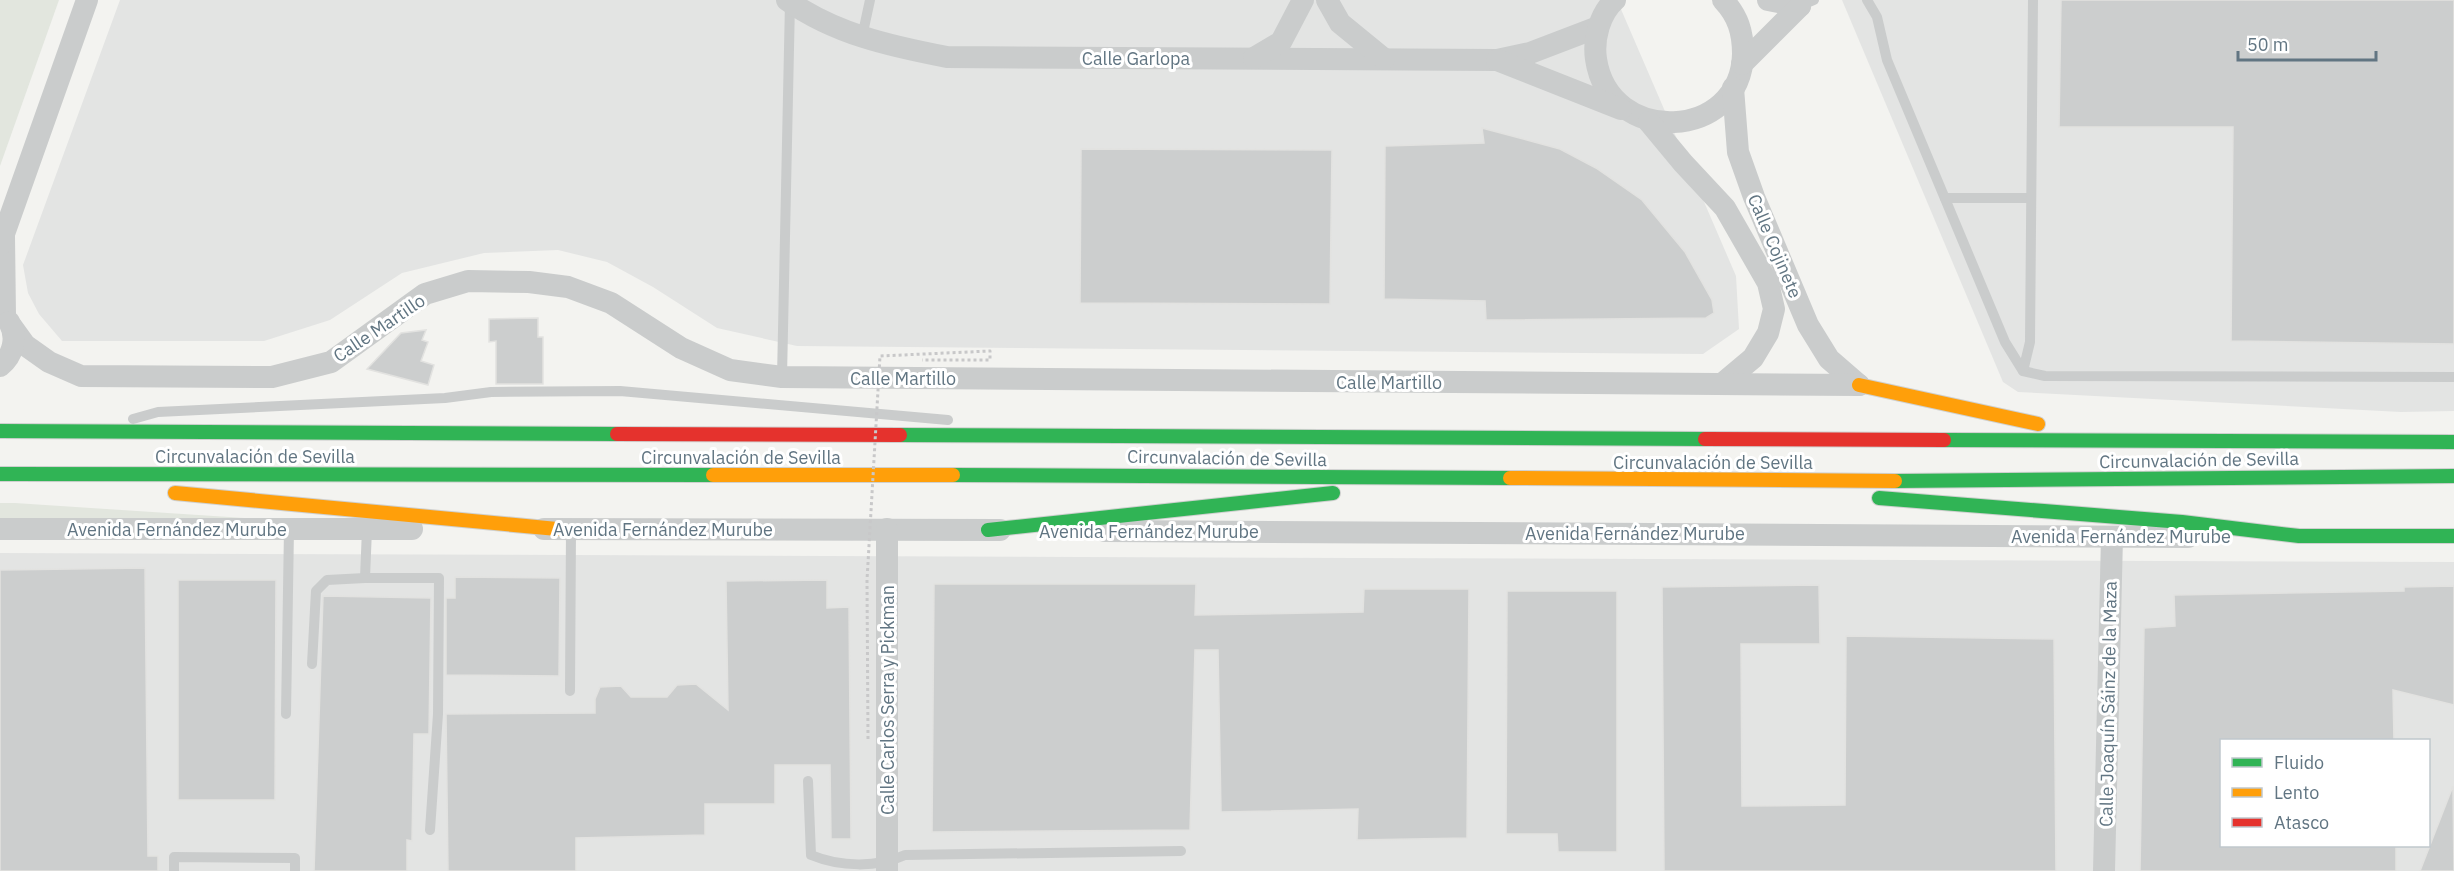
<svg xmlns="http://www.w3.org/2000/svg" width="2454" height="871" font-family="'IBM Plex Sans',sans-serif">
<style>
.built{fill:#e3e4e3;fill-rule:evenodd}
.green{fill:#e2e6de}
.building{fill:#cccece;stroke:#e2e2e0;stroke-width:1.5}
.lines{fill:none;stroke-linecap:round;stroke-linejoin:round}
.fast-casing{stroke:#cfd0cf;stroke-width:16}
.slow-casing{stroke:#cfd0cf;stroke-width:16}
.jam-casing{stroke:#cfd0cf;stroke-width:16}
.lane{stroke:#cacccc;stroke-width:10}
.street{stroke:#cacccc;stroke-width:22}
.fast{stroke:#30b455;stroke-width:14}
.slow{stroke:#ff9f0a;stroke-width:14}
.jam{stroke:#e5322d;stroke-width:14}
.path-bridge{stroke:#c8c8c9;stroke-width:3;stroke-dasharray:3 3;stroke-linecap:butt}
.labels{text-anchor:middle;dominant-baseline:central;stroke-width:6;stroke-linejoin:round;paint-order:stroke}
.street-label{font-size:18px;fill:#617582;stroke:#fff}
</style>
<rect width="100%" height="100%" fill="#f3f3f0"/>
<!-- built -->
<g class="built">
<path d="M120,0H1617L1736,276L1739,329L1703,354L797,346L717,328L653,287L607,262L558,250L484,253L402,273L330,320L264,341H62L39,314L28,293L23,265Z"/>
<path d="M1842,0H2454V411L2401,412L2018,392L2003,382Z"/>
<path d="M0,553L2454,562V871H0ZM2222,740H2428V846H2222Z"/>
</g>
<!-- green -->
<g class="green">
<path d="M0,0H59L0,166Z"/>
<path d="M0,503H15L258,519L0,518Z"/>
</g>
<!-- building -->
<g class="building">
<path d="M2061,0H2454V344L2231,341L2233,127H2059Z"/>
<path d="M1482,128L1560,149L1596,168L1642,200L1685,252L1712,300L1714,313L1706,318L1486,320L1485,301L1384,299L1385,146L1484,143Z"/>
<path d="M1081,149L1332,150L1330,304L1080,303Z"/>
<path d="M538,318V337H543V384H496V341L489,342V319Z"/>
<path d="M426,330L422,340L428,342L421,361L434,365L428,385L367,369L401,333Z"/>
<path d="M145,568L148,856H158V871H0V570Z"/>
<path d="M455,577L560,578L559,676L446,675V598H455Z"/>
<path d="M178,580H276L275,800H178Z"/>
<path d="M827,580V608L849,607L851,839H831L830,765H775V804H705V835L576,838V871H448L446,714L595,713V699L600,687L621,686L631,697H667L677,685L696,684L728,710L726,581Z"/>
<path d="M934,584H1196L1195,615L1363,612L1364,589H1469L1467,838L1357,840L1358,809L1221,812L1218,650H1195L1190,830L932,832Z"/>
<path d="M1819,585L1820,644H1741L1742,806L1845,805L1846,636L2054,639L2056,871H1664L1662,587Z"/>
<path d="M2454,586V705L2393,690L2394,741H2222V846H2396V871H2140L2144,628L2175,626L2174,595L2404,591V587Z"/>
<path d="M1507,591H1617V852H1558L1557,834H1506Z"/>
<path d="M323,596L431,598L429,734H414L412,841L407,840V871H314Z"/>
<path d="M2453,786L2454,871H2420Z"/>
</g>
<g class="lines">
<!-- fast casing -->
<g class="fast-casing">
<g id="fast">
<path d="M0,431L617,434"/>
<path d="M900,435L1705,439"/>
<path d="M1944,440L2454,442"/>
<path d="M0,474L713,475"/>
<path d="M953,475L1510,478"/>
<path d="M1895,481L2454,476"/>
<path d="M1879,498L2182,522L2299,536H2454"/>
<path d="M988,530L1333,493"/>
</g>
</g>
<!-- slow casing -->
<g class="slow-casing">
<g id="slow">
<path d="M1859,385L2038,424"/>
<path d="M713,475H953"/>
<path d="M1510,478L1895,481"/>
<path d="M175,493L557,529"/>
</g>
</g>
<!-- jam casing -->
<g class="jam-casing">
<g id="jam">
<path d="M617,434L900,435"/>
<path d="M1705,439L1944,440"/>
</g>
</g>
<!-- lane -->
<g class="lane">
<path d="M1867,0L1877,17L1887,60L2005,342L2023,371L2045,376L2454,377"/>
<path d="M1800,6L1814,0"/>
<path d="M862,37L870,0"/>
<path d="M1945,198H2031"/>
<path d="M2023,371L2030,342L2033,0"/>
<path d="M782,377L790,2"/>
<path d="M133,419L158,412L445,398L491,392L620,391L948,420"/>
<path d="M367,529L365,578H439L438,714L430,830"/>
<path d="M312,664L316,591L327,580L365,578"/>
<path d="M570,691L571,529"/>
<path d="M286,714L289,529"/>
<path d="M808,781L811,855C840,867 877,868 905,855L1181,851"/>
<path d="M174,871V857L295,858V871"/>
</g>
<!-- street -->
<g class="street">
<path d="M787,0C835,34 890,46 947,57L1497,60L1530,53L1598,27"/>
<path d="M1327,0L1340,23L1384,59"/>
<path d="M1615,0C1600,13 1593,39 1596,59C1609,147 1741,141 1743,54C1743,32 1738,16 1723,0"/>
<path d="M1768,0L1800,6"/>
<path d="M1254,58L1281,42L1303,0"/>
<path d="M1497,60L1621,109"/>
<path d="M1742,64L1800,6"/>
<path d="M1733,88L1738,152L1754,197L1808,325L1829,359L1859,385"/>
<path d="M1649,122L1683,163L1725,208L1768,283L1774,309L1768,333L1753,358L1722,384"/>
<path d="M4,237L5,316"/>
<path d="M0,245L87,0"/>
<path d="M12,327L25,345L49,362L81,376L272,377L331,362L425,294L468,281L529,282L568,287L611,303L681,348L730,370L782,377L1859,385"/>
<path d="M0,366C13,356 18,337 9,322"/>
<path d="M0,529H412"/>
<path d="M544,529L1000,530"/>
<path d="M887,529V871"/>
<path d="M1105,531L2188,537"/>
<path d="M2104,871L2112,537"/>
</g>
<!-- fast -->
<use href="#fast" class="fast"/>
<!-- slow -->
<use href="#slow" class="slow"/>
<!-- jam -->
<use href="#jam" class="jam"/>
<!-- path-bridge -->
<path class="path-bridge" d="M868,739L867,580L880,356L990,351V360H922"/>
</g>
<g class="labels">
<!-- street labels -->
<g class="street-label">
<text x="1136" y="58">Calle Garlopa</text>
<text transform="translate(1775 246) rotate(67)">Calle Cojinete</text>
<text transform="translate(379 328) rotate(-34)">Calle Martillo</text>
<text x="903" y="378">Calle Martillo</text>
<text x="1389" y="382">Calle Martillo</text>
<text x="255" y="456">Circunvalación de Sevilla</text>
<text x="741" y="457">Circunvalación de Sevilla</text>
<text transform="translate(1227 458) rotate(1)">Circunvalación de Sevilla</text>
<text transform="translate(2199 460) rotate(-1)">Circunvalación de Sevilla</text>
<text x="1713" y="462">Circunvalación de Sevilla</text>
<text x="177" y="529">Avenida Fernández Murube</text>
<text x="663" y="529">Avenida Fernández Murube</text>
<text x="1149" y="531">Avenida Fernández Murube</text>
<text x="1635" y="533">Avenida Fernández Murube</text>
<text x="2121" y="536">Avenida Fernández Murube</text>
<text transform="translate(887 700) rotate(-90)">Calle Carlos Serra y Pickman</text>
<text transform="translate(2108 704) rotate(-89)">Calle Joaquín Sáinz de la Maza</text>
</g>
</g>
<!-- legend -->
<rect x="2220" y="739" width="210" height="108" fill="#ffffff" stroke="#c0c8cd" stroke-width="1.5"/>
<rect x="2232" y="758" width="30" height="9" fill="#30b455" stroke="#c0c8cd" stroke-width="1.5"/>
<text x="2274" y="769" font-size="18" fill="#617582">Fluido</text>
<rect x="2232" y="788" width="30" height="9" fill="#ff9f0a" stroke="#c0c8cd" stroke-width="1.5"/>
<text x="2274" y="799" font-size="18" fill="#617582">Lento</text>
<rect x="2232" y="818" width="30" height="9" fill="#e5322d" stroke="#c0c8cd" stroke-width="1.5"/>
<text x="2274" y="829" font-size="18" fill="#617582">Atasco</text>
<!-- scale -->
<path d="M2238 51v9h138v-9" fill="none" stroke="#617582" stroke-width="3"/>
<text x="2247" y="51" font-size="18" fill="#617582" stroke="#ffffff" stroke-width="4.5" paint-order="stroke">50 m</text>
</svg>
